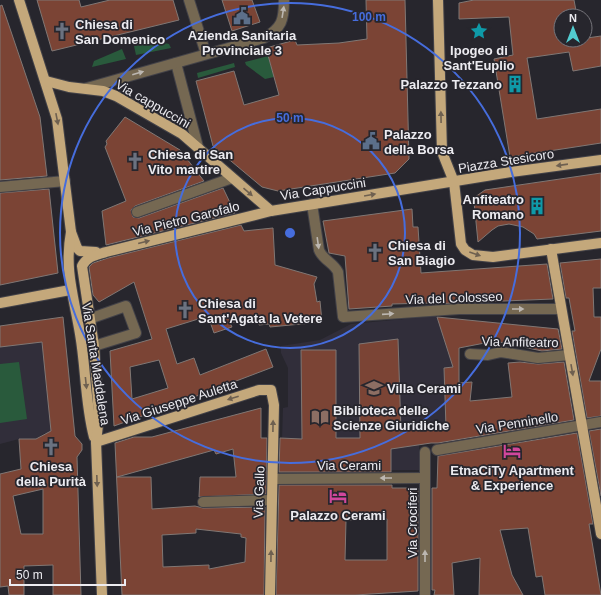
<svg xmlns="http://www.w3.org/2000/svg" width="601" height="595" font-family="Helvetica,sans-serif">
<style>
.built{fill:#312e3a}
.green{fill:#295a3c}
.building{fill:#7b4435;stroke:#807774;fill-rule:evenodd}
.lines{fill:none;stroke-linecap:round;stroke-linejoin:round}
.minor-casing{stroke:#434248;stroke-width:12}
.major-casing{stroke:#434248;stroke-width:12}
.minor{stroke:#756852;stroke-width:10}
.major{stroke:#c4a87b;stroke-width:10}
.oneway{fill:#bcb7b1}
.oneway2{fill:#6e6050}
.ring{fill:none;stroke:#466ddd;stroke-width:2}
.labels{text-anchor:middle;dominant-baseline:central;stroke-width:3.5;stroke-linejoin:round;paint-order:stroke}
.poi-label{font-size:13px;font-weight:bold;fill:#ecebf0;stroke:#27262d;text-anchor:start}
.street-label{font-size:13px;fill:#ecebf0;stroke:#27262d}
.centre{fill:#466ddd;stroke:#27262d;stroke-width:2}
.ring-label{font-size:12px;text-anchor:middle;font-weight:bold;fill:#466ddd;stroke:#27262d;stroke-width:3.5;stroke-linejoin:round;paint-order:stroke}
</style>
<rect width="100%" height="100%" fill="#27262d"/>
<!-- built -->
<g class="built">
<path d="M436,316L459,367L460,415L453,430L431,434V443L419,445V470L281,471L283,408L288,407V368L281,353V346L320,340L351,324Z"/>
<path d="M63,317L73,416L50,417L51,433H45L36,439H19L0,444V326Z"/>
</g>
<!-- green -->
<g class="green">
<path d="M160,42L169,44L171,48L136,55L134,46Z"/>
<path d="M122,49L126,59L92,67L94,61Z"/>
<path d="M268,56L274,77L265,79L246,65L245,62Z"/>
<path d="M234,63L235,67L198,78L197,73Z"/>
<path d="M19,362L27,419L0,423V364Z"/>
</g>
<!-- building -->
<g class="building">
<path d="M37,0H79L81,7L110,0H173L179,20L52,51Z"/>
<path d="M222,0H252L260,22L232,31Z"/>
<path d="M366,0H405L409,159L395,173L278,191L262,187L213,146L196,81L234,71L244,105L279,95L266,48L295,40L297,45L339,43L367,39Z"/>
<path d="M474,0H574L577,16H561V40H587V38L601,36V66L573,71L569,52L527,58L537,119L601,109V143L510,157L494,59L513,55L509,17L459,19V3Z"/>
<path d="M2,5L40,117L47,176L0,180V6Z"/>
<path d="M125,117L180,150L204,181L135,206L131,210L133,217L139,218L223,188L235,213L106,245L102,211L126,201L105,147L107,144L106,141Z"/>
<path d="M601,173V231L537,239L534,234L523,227L509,224L498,226L492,230L478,242L474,202L475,197L485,190Z"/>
<path d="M49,189L58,273L0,285V193Z"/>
<path d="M412,209L413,227H418L421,273L547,264L553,299L431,304L430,303L392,304V306L349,309L345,256L329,253L323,221Z"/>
<path d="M241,225L244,231L273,228L275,265L317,277L314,284L317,302L320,301L322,322L270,327L269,324L259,325L258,318L230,323L232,327L214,333L208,316L166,329L177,364L194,358L200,375L266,349L273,367L173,405L114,426L110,351L152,339L134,282L99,302L93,295L89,267L93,263L108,258ZM159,360L168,388L132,399L130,367Z"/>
<path d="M601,259V288H593L594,317H601V349L589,381H601V416L587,418L572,331H575L569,298H566L560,263Z"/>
<path d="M63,317L75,436L82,444V450L77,457L81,595H53V565L24,566V595H9L8,586L0,587V474L21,469L19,439H36L51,431L42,342L0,347V326ZM43,489V534H21L13,496Z"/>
<path d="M437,317L558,329L562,349L542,351L495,341L459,348V383L472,382L470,401L512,397L508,363L520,362L538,364L564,362L574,420L438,443H431L391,449V472H279L280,438L302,439L301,350H336V438H360L359,344L398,339L401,431L446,427L444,368L453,367Z"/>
<path d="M261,408V438H267L266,494L199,497L200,477H236L233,449L216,454L214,450L117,477H151L152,509L195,506L203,508L265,507L264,595H122L115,443L134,437H152ZM196,529L241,534V537L246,538L245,562L209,569V565L163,567L162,535L196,533Z"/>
<path d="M601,429V496L589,431Z"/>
<path d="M577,433L593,524H589L601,595H545L542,576L536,577L528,528L500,530L512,575L523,595H479L480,558L452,563L454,595H434L435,590H432V488H437L438,456Z"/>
<path d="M279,485H392V488H418V591L355,595H276ZM387,519V560H345L346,520Z"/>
</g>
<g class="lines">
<!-- minor casing -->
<g class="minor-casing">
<g id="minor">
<path d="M189,0L206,54"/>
<path d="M176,63L198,147"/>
<path d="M87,88L264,38C282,28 284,20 284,0"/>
<path d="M0,187L65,181"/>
<path d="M312,204L319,250C323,260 334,263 338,272L343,317L459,309H561"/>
<path d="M137,212L232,178"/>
<path d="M89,319L126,306L136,333L94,346"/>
<path d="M470,354L488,355L501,352L538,358L569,355"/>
<path d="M437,450L601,422"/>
<path d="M273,479L425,478"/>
<path d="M203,502L272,500"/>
<path d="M425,595V452"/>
</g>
</g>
<!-- major casing -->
<g class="major-casing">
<g id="major">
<path d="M19,0L57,119L71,232L77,248L80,251L96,252"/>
<path d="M438,0L442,152L454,182L461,244L465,250L473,255L493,257L601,243"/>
<path d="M46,81L69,87L103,91L116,96L182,134L271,211L511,172L601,160"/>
<path d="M71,232C64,270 74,297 80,334C86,368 85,403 94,437"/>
<path d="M551,249L601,534"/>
<path d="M0,303L70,290"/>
<path d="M96,442L259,390H271L274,405L270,595"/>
<path d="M102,595L96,442L99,417L94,346L82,266C87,256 97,255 106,252L271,211"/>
</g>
</g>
<!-- minor -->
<use href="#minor" class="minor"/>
<!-- major -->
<use href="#major" class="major"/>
</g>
<!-- one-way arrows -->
<defs><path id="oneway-solid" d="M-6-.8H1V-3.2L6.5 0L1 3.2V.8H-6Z"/></defs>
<g class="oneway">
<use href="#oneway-solid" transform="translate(283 12) rotate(-81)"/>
<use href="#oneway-solid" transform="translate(138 73) rotate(-16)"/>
<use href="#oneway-solid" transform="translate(318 243) rotate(82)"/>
<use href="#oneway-solid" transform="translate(518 309)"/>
<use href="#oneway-solid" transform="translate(388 314) rotate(-4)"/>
<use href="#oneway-solid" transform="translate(386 478) rotate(180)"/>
<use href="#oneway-solid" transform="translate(425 556) rotate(-90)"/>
</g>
<g class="oneway2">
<use href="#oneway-solid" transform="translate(441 117) rotate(-91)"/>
<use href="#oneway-solid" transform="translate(57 119) rotate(79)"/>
<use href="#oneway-solid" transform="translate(562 165) rotate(172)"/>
<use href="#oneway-solid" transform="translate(248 192) rotate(41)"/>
<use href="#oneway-solid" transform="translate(370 195) rotate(-10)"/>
<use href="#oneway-solid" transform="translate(144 242) rotate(-14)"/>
<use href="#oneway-solid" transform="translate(475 254) rotate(19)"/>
<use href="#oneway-solid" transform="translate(572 370) rotate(80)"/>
<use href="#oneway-solid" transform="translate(86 383) rotate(84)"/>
<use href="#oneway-solid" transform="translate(233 398) rotate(162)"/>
<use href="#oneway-solid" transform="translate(273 426) rotate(-89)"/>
<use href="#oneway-solid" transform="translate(97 481) rotate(88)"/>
<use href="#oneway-solid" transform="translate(271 556) rotate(-89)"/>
</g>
<!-- distance rings -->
<g class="ring">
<circle cx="290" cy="233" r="115"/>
<circle cx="290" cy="233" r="230"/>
</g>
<!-- icons -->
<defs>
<g id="civic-bare" transform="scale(1.38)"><path d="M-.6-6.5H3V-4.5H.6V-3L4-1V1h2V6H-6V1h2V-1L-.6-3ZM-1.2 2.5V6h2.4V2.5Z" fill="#5c6f8a" stroke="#27262d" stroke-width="2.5" paint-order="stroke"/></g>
<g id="church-bare" transform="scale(1.38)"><path d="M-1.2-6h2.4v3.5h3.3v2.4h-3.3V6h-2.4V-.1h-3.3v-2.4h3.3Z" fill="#6b7280" stroke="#27262d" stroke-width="2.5" paint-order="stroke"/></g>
<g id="sight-bare" transform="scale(1.38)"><path d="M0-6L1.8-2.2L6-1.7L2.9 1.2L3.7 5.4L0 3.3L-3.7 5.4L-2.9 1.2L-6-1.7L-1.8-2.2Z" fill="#0f9aa8" stroke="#27262d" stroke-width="2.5" paint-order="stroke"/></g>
<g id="building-bare" transform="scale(1.38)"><path d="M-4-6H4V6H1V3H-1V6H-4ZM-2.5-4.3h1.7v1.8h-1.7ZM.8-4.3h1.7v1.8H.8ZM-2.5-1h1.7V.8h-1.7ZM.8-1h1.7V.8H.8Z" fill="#0f9aa8" stroke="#27262d" stroke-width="2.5" paint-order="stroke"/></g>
<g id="university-bare" transform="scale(1.38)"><path d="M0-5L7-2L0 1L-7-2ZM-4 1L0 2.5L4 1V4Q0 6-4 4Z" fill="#8d6e63" stroke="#27262d" stroke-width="2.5" paint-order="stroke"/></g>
<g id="library-bare" transform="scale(1.38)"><path d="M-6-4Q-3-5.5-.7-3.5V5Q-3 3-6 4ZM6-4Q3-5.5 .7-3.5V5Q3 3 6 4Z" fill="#8d6e63" stroke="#27262d" stroke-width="2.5" paint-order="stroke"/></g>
<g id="hotel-bare" transform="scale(1.38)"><path d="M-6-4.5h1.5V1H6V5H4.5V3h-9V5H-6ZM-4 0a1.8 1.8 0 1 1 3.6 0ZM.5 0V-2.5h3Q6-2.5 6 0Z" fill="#d1479c" stroke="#27262d" stroke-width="2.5" paint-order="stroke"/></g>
</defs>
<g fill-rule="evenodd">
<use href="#civic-bare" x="242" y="16"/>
<use href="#church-bare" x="62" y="31"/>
<use href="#sight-bare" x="479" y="31"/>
<use href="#building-bare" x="515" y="84"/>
<use href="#civic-bare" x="371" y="141"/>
<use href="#church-bare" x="135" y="161"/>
<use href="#building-bare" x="537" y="206"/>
<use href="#church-bare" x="375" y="252"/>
<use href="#church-bare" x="185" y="310"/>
<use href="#university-bare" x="374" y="388"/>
<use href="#library-bare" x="320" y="417"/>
<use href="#church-bare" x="51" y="447"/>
<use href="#hotel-bare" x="512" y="451"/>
<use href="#hotel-bare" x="338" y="496"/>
</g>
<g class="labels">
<!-- poi labels -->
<g class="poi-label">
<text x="75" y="24">Chiesa di<tspan x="75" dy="15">San Domenico</tspan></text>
<text x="242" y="35" text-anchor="middle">Azienda Sanitaria<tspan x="242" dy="15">Provinciale 3</tspan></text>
<text x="479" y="50" text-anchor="middle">Ipogeo di<tspan x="479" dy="15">Sant'Euplio</tspan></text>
<text x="502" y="84" text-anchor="end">Palazzo Tezzano</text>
<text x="384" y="134">Palazzo<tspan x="384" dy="15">della Borsa</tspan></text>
<text x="148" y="154">Chiesa di San<tspan x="148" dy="15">Vito martire</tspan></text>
<text x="524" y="199" text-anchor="end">Anfiteatro<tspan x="524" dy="15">Romano</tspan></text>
<text x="388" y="245">Chiesa di<tspan x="388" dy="15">San Biagio</tspan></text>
<text x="198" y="303">Chiesa di<tspan x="198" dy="15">Sant'Agata la Vetere</tspan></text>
<text x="387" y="388">Villa Cerami</text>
<text x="333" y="410">Biblioteca delle<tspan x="333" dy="15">Scienze Giuridiche</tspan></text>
<text x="51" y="466" text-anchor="middle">Chiesa<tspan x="51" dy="15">della Purità</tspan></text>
<text x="512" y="470" text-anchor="middle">EtnaCiTy Apartment<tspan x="512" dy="15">&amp; Experience</tspan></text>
<text x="338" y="515" text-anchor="middle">Palazzo Cerami</text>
</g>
<!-- street labels -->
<g class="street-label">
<text transform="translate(153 104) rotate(30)">Via cappuccini</text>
<text transform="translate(506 161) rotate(-9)">Piazza Stesicoro</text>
<text transform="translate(323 189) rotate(-9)">Via Cappuccini</text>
<text transform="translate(186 219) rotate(-14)">Via Pietro Garofalo</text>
<text transform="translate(454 298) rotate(-2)">Via del Colosseo</text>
<text transform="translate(520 342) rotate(1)">Via Anfiteatro</text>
<text transform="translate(96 364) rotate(81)">Via Santa Maddalena</text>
<text transform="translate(179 402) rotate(-18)">Via Giuseppe Auletta</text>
<text transform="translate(517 423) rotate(-9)">Via Penninello</text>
<text x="349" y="465">Via Cerami</text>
<text transform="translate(259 492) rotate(-88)">Via Gallo</text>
<text transform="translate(412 523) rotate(-90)">Via Crociferi</text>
</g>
</g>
<circle cx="290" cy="233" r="6" class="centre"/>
<g class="ring-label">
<text x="369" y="21">100 m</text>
<text x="290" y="122">50 m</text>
</g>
<!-- north arrow -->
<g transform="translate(573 28)"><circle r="19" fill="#27262d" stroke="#76757b"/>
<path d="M0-3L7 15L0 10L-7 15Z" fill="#52ccd0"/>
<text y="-6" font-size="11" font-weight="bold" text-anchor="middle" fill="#ecebf0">N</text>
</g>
<!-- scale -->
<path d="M10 579v6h115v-6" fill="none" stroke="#ecebf0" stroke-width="2"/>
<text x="16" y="579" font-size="12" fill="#ecebf0" stroke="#27262d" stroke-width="3" paint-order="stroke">50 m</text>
</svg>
